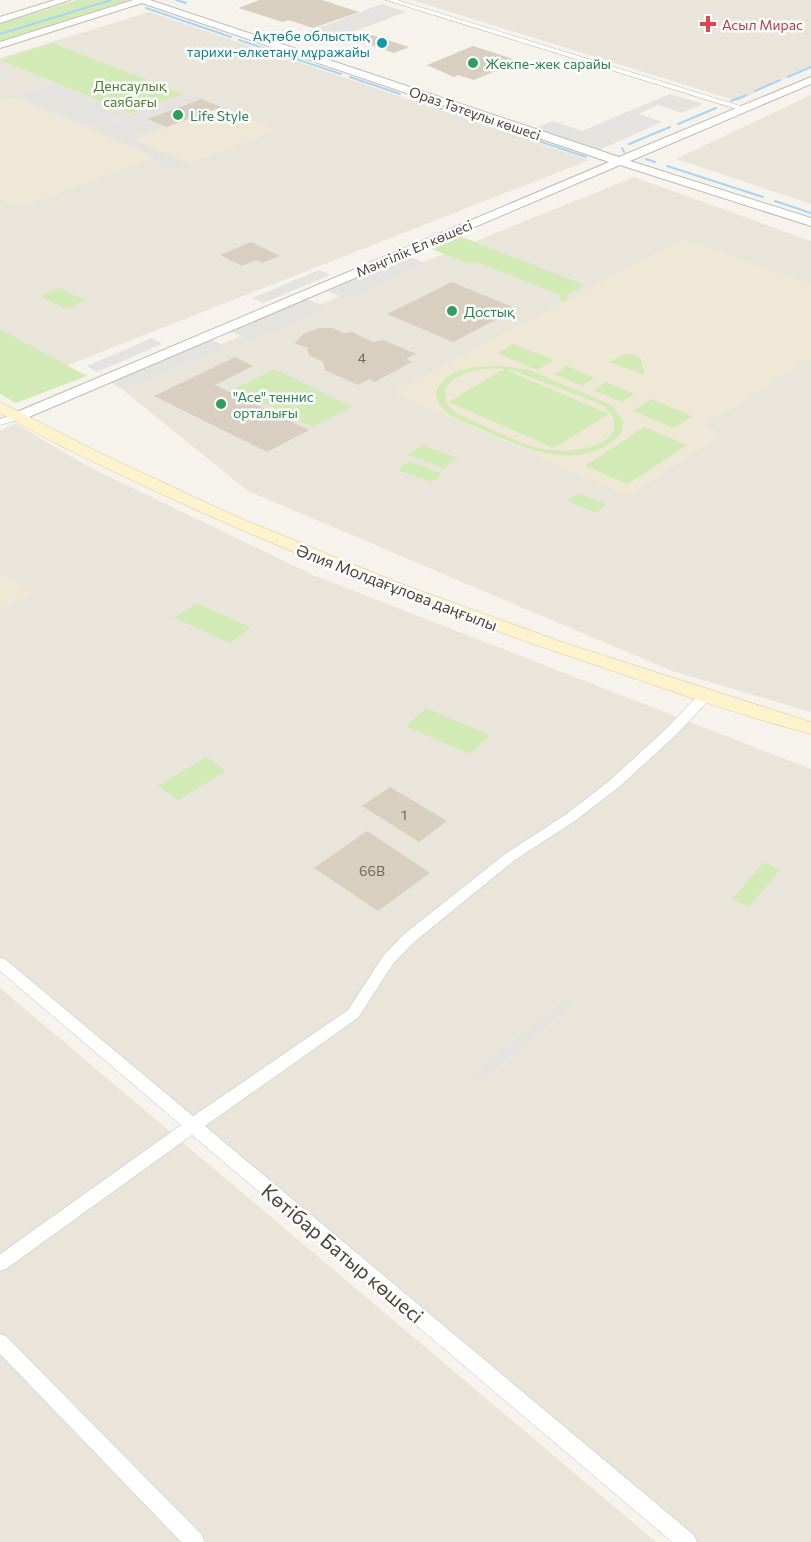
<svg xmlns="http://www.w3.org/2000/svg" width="811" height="1542" font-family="Commissioner,sans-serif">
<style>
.residential{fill:#eae5da}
.education{fill:#efe8d6}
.green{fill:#d2eab5;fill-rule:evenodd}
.parking{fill:#e5e3e0}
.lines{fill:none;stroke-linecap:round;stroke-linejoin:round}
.stream{stroke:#a9d4f2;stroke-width:2}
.building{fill:#d8cfc1}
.minor-casing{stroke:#c2bbae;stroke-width:1}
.tertiary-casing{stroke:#c2bbae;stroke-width:2}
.secondary-casing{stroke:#d6c79b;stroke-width:1}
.minor{fill:#fff;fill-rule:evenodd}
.tertiary{fill:#fff;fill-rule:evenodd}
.secondary{fill:#fff3cd;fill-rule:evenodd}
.health-dot{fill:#e0444e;stroke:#fff;stroke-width:2}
.culture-dot{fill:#0f9aa8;stroke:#fff;stroke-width:2}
.leisure-dot{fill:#2e9e5b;stroke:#fff;stroke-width:2}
.labels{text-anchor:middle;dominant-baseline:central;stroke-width:5;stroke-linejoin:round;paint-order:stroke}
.far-health-label{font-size:14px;fill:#be3a42;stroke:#fff;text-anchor:start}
.far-culture-label{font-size:14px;fill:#0d838f;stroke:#fff;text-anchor:end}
.far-leisure-label{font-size:14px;fill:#27864d;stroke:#fff;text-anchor:start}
.far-park-label{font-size:14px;fill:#4a7f2a;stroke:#fff}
.far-street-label{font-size:14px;fill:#4b4439;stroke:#fff}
.number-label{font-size:14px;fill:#6e675b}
.street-label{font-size:16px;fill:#4b4439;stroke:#fff}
.near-street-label{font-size:20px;fill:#4b4439;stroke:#fff}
</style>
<rect width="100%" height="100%" fill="#f6f3ec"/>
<!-- residential -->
<g class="residential">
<path d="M412,0H811V66L737,101Z"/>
<path d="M149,12L589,160L63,367L0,333V58Z"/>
<path d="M811,95V204L676,159Z"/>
<path d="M634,177L811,241V712L672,671L248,491L118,386Z"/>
<path d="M16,424L89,467L313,575L811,769V1542H688L0,962V430Z"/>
<path d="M0,988L656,1542H0Z"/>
</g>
<!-- education -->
<g class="education">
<path d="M16,97L154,157L19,208L0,198V102Z"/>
<path d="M222,108L278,130L189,163L134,140Z"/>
<path d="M684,239L811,284V361L806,360L704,426L721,434L628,496L393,392Z"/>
<path d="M0,572L32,593L0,609Z"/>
</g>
<!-- green -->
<g class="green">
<path d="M77,0H129L0,41V24Z"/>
<path d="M52,43L184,94L130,113L0,60Z"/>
<path d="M457,235L585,285L565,296L570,299L564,302L560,300V295L476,262L467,263L429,248Z"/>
<path d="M59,288L85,301L66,309L40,296Z"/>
<path d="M0,329L87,376L16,403L0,394Z"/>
<path d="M513,344L554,360L537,370L497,353Z"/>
<path d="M626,354L635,355L641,359L645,375L609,362Z"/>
<path d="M504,366L529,370L607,403L615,409L623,422C623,433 618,438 609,444C568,470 520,446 481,429C468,423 450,418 441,407C437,401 436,396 437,390C449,366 481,366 504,366ZM504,369L449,402L554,448L609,414L506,370H512L598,403C622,417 619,437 594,446C579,451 558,452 543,449C513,442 484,425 456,413L446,403L445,389C456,371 485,367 504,369Z"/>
<path d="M567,366L595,378L582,386L554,374Z"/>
<path d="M275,369L352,407L312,427L235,388Z"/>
<path d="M606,382L635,394L622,402L593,390Z"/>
<path d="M651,399L692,416L674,428L633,411Z"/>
<path d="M644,427L687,445L628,484L585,466Z"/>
<path d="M422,445L458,458L444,468L408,455Z"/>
<path d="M409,461L443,474L431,482L397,470Z"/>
<path d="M577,493L607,504L596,513L567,501Z"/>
<path d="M196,603L251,627L230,643L174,618Z"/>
<path d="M426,708L490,735L470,754L406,726Z"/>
<path d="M206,757L226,771L178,800L158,786Z"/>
<path d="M764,862L780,870L749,907L732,899Z"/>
</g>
<!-- parking -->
<g class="parking">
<path d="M382,4L406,12L321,44L297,36Z"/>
<path d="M54,84L126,114L90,127L18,96Z"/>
<path d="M670,94L703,104L682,113L658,105L639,114L662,122L597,151L535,128L553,121L582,131Z"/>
<path d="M191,95L201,99L143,120L159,127L129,138L189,164L176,169L152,159L156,157L93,129Z"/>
<path d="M408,256L427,264L347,300L328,291Z"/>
<path d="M319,270L330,275L263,303L252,298Z"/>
<path d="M305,298L327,308L253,342L231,331Z"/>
<path d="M152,338L162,344L97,372L87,366Z"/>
<path d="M211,339L226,347L124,390L110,382Z"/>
<path d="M565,999L573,1004L482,1080L473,1074Z"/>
</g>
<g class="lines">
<!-- stream -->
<g class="stream">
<path d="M176,0L186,3"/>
<path d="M146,8L231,37"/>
<path d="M0,34L111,0"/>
<path d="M239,40L341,74"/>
<path d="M350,77L400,94"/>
<path d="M788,77L811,67"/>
<path d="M755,91L780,80"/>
<path d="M414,99L442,109"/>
<path d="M731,101L747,95"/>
<path d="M452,112L586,157"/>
<path d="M678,124L716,108"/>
<path d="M629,144L670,127"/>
<path d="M622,148L624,152"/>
<path d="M646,159L655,162"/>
<path d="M667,166L763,197"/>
<path d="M775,201L811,213"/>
</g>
</g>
<!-- building -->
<g class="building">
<path d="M259,0H322L359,12L313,28L288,20L283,22L238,8Z"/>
<path d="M372,35L409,47L394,53L357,40Z"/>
<path d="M473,46L519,61L474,80L458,75L454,77L427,65Z"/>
<path d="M202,99L221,107L166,127L147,119Z"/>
<path d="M251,242L280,256L262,263L256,260L242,266L220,255Z"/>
<path d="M452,282L517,309L453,342L387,314Z"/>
<path d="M319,328H333L343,333L352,332L373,342L383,340L416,354L406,359L412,362L375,382L369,379L358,385L325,370L323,362L309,355L307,348L295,343L303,334Z"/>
<path d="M235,357L253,366L215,385L309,430L267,452L154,396Z"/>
<path d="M390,787L447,821L419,842L362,806Z"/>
<path d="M367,831L430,873L378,911L314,868Z"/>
</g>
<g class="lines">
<!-- minor casing -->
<g class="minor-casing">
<g id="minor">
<path d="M386,0H397L747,108L740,110Z"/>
<path d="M17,414L22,417L21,419L0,425V419Z"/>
<path d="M705,692L710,693L711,696L710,699L677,734L619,787L575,821L515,860L413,943L393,964L358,1018L205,1126L694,1535L697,1542H672L192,1135L6,1269L0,1271V1254L181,1125L0,971V958L5,959L193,1116L348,1010L383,956L403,935L505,854L565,815L609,781L667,728L700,693Z"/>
<path d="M0,1334L6,1336L202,1535L205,1542H181L0,1354Z"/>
</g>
</g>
<!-- tertiary casing -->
<g class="tertiary-casing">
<g id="tertiary">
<path d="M55,0H70L0,23V17Z"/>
<path d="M133,0H150L619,157L811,77V84L630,161L811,218V226L620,165L22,420H12L10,417L12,414L609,162L142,3L0,48V42Z"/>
</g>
</g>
<!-- secondary casing -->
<g class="secondary-casing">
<path id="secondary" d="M0,402L98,452L235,516L399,583L565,643L811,722V734C734,714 658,686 583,661C441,613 302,559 166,496C110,470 54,444 0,413Z"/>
</g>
<!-- minor -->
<use href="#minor" class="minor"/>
<!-- tertiary -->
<use href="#tertiary" class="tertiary"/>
<!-- secondary -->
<use href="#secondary" class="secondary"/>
</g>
<!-- markers -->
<path class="health-dot" d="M705 15h6v6h6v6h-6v6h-6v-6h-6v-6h6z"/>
<circle class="culture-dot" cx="382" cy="43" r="6"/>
<g class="leisure-dot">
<circle cx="473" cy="63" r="6"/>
<circle cx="178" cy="115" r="6"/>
<circle cx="452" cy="311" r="6"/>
<circle cx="221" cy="404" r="6"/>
</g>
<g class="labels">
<!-- far-health labels -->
<g class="far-health-label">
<text x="722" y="24">Асыл Мирас</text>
</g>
<!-- far-culture labels -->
<g class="far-culture-label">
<text x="370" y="35">Ақтөбе облыстық<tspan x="370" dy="16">тарихи-өлкетану мұражайы</tspan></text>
</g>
<!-- far-leisure labels -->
<g class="far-leisure-label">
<text x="485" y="63">Жекпе-жек сарайы</text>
<text x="190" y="115">Life Style</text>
<text x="464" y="311">Достық</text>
<text x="233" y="396">"Ace" теннис<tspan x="233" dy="16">орталығы</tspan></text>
</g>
<!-- far-park labels -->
<g class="far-park-label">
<text x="130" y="85">Денсаулық<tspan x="130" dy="16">саябағы</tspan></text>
</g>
<!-- far-street labels -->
<g class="far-street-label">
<text transform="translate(475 113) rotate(19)">Ораз Тәтеұлы көшесі</text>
<text transform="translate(414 248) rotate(-23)">Мәңгілік Ел көшесі</text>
</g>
<!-- number labels -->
<g class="number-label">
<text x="362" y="357">4</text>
<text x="404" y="814">1</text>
<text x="372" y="870">66В</text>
</g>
<!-- street labels -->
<g class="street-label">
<text transform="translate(397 587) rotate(21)">Әлия Молдағұлова даңғылы</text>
</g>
<!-- near-street labels -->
<g class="near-street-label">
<text transform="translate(343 1253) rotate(40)">Көтібар Батыр көшесі</text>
</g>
</g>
</svg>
